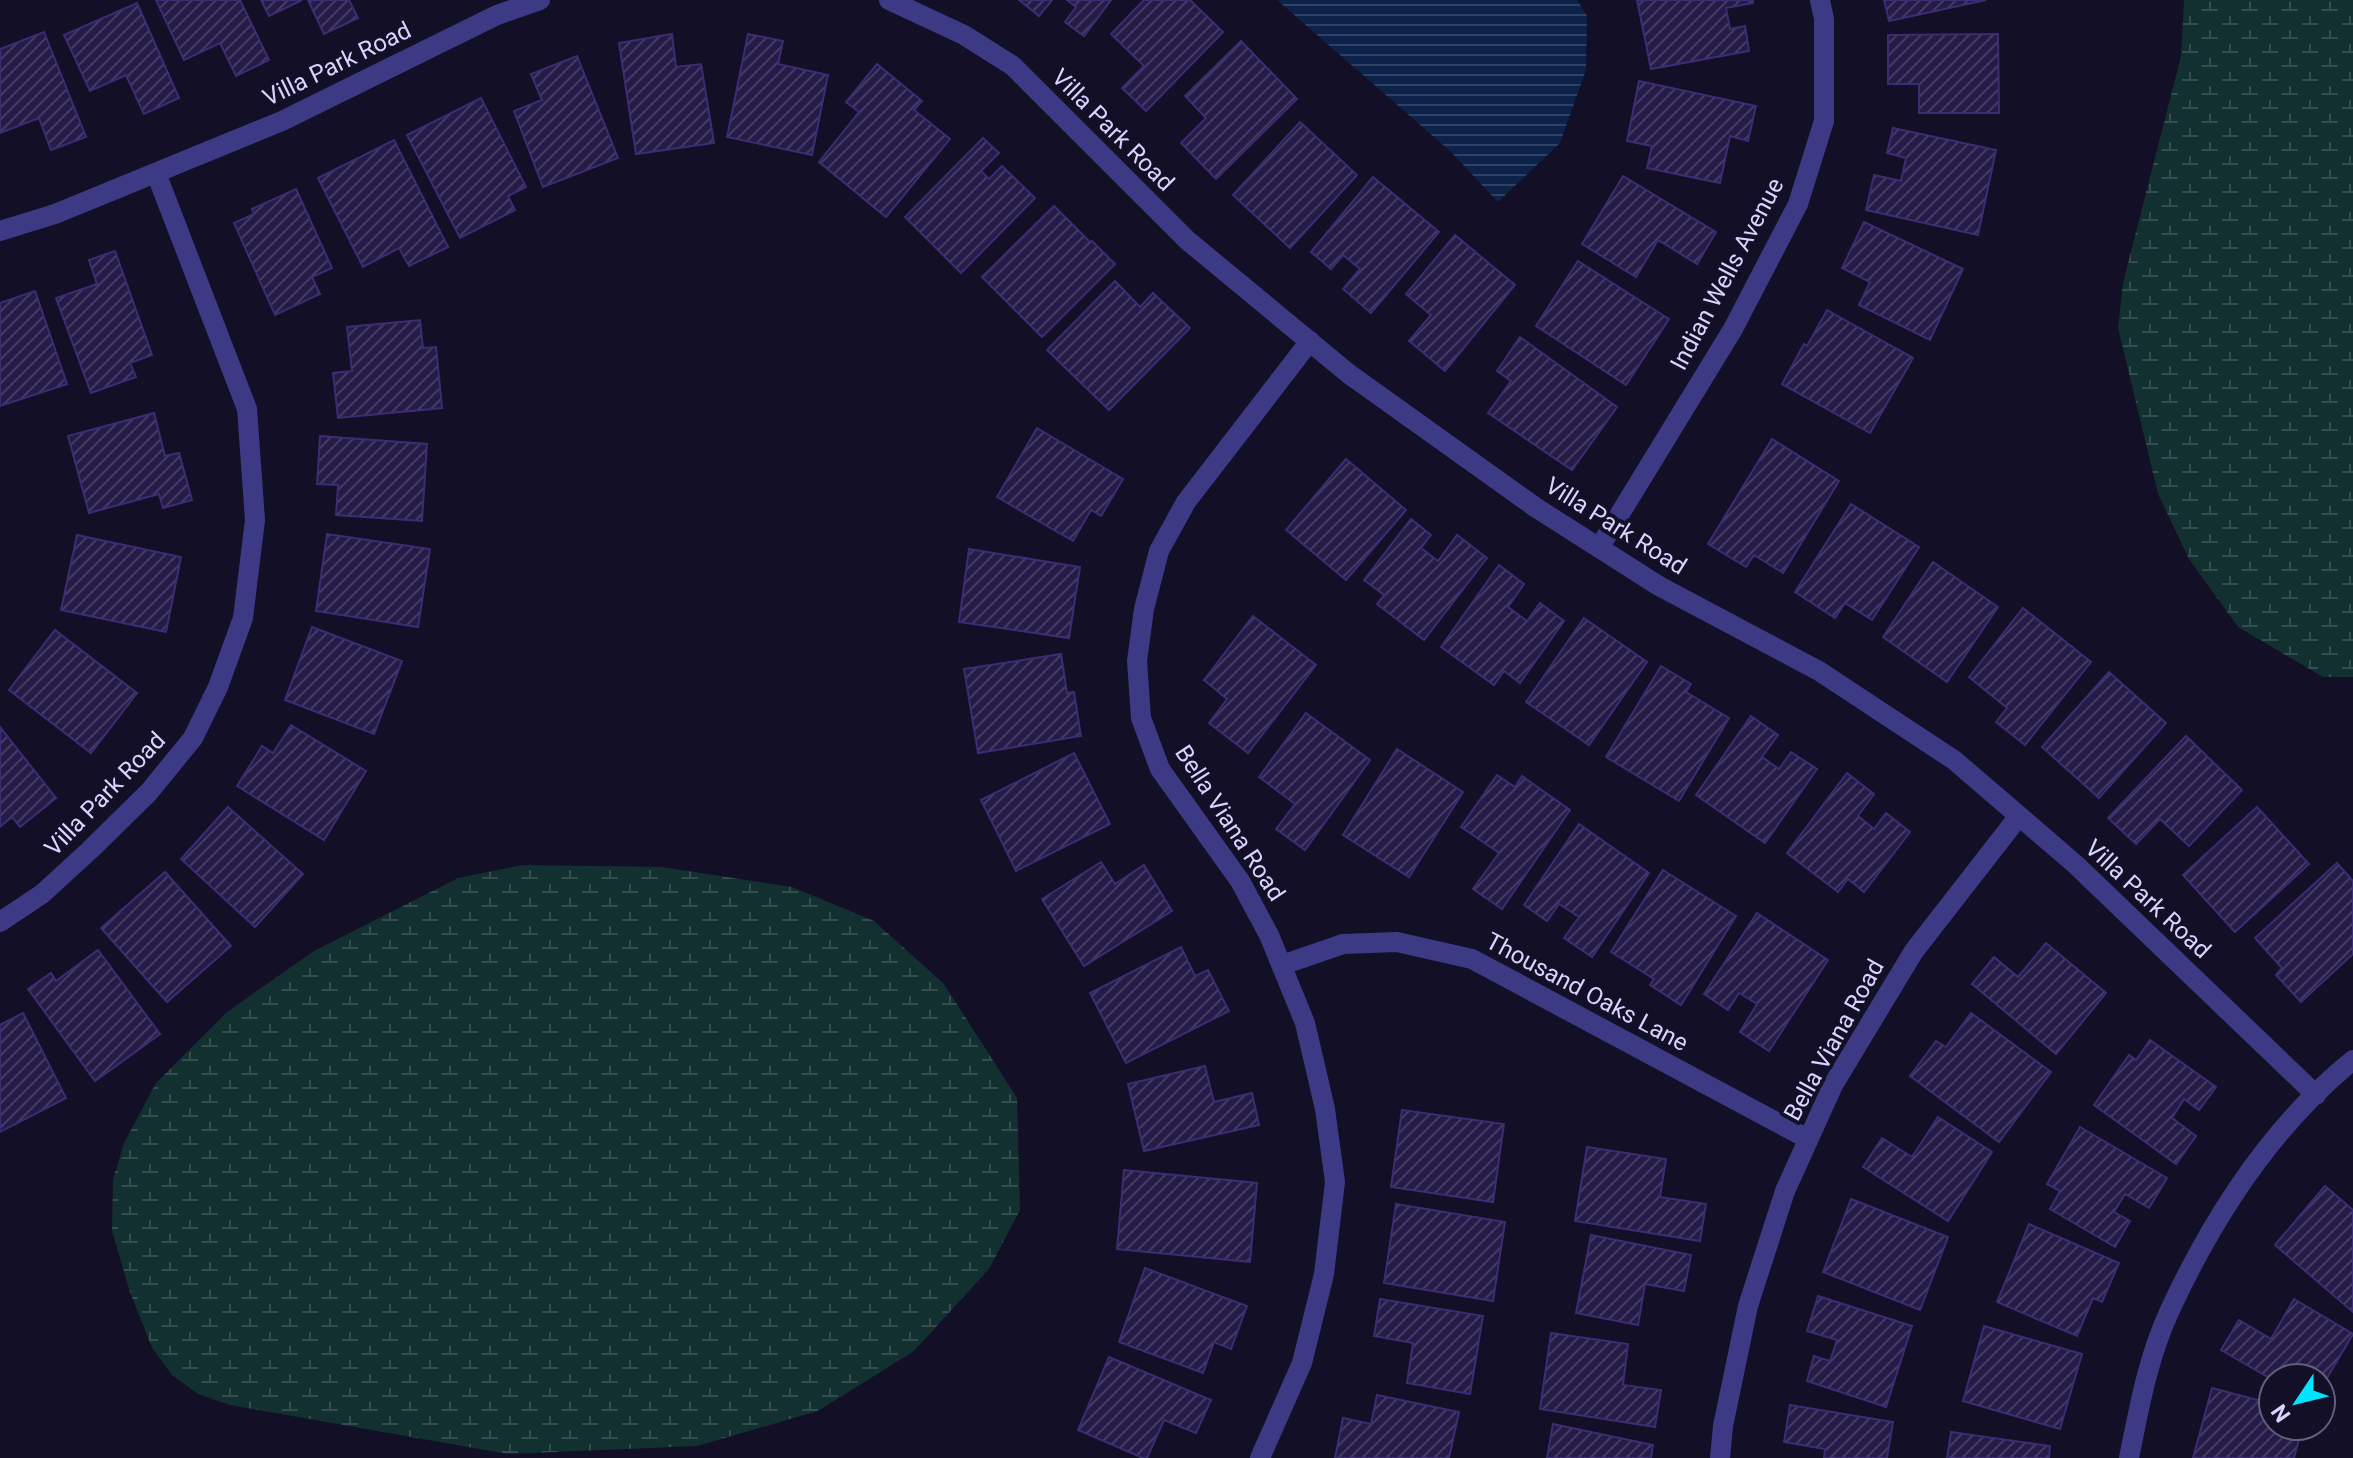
<svg xmlns="http://www.w3.org/2000/svg" width="2353" height="1458" font-family="Roboto,sans-serif">
<style>
.wetland{fill:url(#wetland-marsh)}
.water{fill:url(#water-rules)}
.building{fill:url(#building-hatch);stroke:#3b2d73;stroke-width:2}
.lines{fill:none;stroke-linecap:round;stroke-linejoin:round}
.minor{stroke:#3d3a85;stroke-width:20}
.labels{text-anchor:middle;dominant-baseline:central;stroke-width:8;stroke-linejoin:round;paint-order:stroke}
.street-label{font-size:24px;fill:#d9d4ff;stroke:#130f26}
</style>
<defs>
<pattern id="wetland-marsh" width="20" height="14" patternUnits="userSpaceOnUse" patternTransform="scale(2)"><rect width="20" height="14" fill="#12302f"/><path d="M1 5h8M5 5V1M11 12h8M15 12V8" fill="none" stroke="#344d4e"/></pattern>
<pattern id="water-rules" width="6" height="5" patternUnits="userSpaceOnUse" patternTransform="scale(2)"><rect width="6" height="5" fill="#0c2248"/><path d="M0 2.5h6" fill="none" stroke="#2f4163"/></pattern>
<pattern id="building-hatch" width="6" height="6" patternUnits="userSpaceOnUse" patternTransform="scale(2)"><rect width="6" height="6" fill="#241b47"/><path d="M-1 1l2-2M0 6l6-6M5 7l2-2" fill="none" stroke="#433b63"/></pattern>
</defs>
<rect width="100%" height="100%" fill="#130f26"/>
<!-- wetland -->
<g class="wetland">
<path d="M2184,0H2353V677H2323L2238,627L2189,559L2158,494L2118,328L2123,283L2181,56Z"/>
<path d="M523,865L662,867L792,887L874,921L944,984L1017,1098L1020,1210L989,1269L914,1351L818,1411L697,1446L508,1454L230,1405L198,1394L172,1375L152,1348L130,1292L112,1231L113,1180L124,1143L156,1083L227,1012L314,951L458,878Z"/>
</g>
<!-- water -->
<path class="water" d="M1277,0H1577L1587,16L1586,70L1560,143L1498,202L1450,151Z"/>
<!-- building -->
<g class="building">
<path d="M156,0H240L269,60L236,76L220,43L184,60Z"/>
<path d="M261,0H302L269,16Z"/>
<path d="M308,0H349L358,18L324,34Z"/>
<path d="M1019,0H1052L1039,16Z"/>
<path d="M1067,0H1111L1084,36L1065,22L1076,7Z"/>
<path d="M1144,0H1190L1223,32L1146,111L1122,88L1144,66L1111,34Z"/>
<path d="M1637,0H1753V3L1726,8L1730,29L1745,26L1749,51L1651,69Z"/>
<path d="M1884,0H1986L1889,21Z"/>
<path d="M137,3L179,98L144,114L126,75L90,91L64,35Z"/>
<path d="M44,32L86,137L51,150L39,118L0,133V49Z"/>
<path d="M672,34L676,67L701,64L714,143L636,154L619,43Z"/>
<path d="M748,34L783,41L778,64L828,75L812,155L727,137Z"/>
<path d="M1998,34L1999,113H1919V84H1888V35Z"/>
<path d="M1241,41L1297,99L1216,179L1181,143L1206,118L1185,96Z"/>
<path d="M577,56L618,158L543,187L514,111L542,100L531,74Z"/>
<path d="M877,64L922,101L914,110L950,139L886,217L819,162L859,112L846,102Z"/>
<path d="M1639,81L1756,106L1748,141L1730,136L1720,183L1647,168L1652,146L1627,141Z"/>
<path d="M481,98L526,187L508,196L515,210L460,238L407,135Z"/>
<path d="M1300,122L1357,175L1290,248L1233,195Z"/>
<path d="M1893,128L1996,150L1978,235L1866,210L1874,175L1901,181L1906,158L1887,153Z"/>
<path d="M983,138L999,153L981,171L989,179L1002,166L1035,198L961,273L905,217Z"/>
<path d="M394,140L448,247L409,266L399,248L363,267L318,178Z"/>
<path d="M1623,176L1716,232L1697,264L1658,240L1636,277L1582,244Z"/>
<path d="M1373,177L1439,232L1371,313L1343,289L1360,269L1343,255L1331,269L1311,252Z"/>
<path d="M296,189L332,268L312,277L320,294L275,315L234,223L254,214L252,209Z"/>
<path d="M1054,206L1090,242L1092,241L1115,264L1042,337L982,277Z"/>
<path d="M1864,222L1963,269L1930,340L1859,305L1870,282L1842,268Z"/>
<path d="M1455,235L1515,285L1445,371L1409,341L1431,315L1406,294Z"/>
<path d="M115,251L152,355L130,363L136,377L91,393L56,298L97,284L89,260Z"/>
<path d="M1578,261L1669,319L1626,385L1536,326Z"/>
<path d="M1115,281L1140,307L1153,293L1190,328L1109,410L1047,350Z"/>
<path d="M35,291L67,384L0,406V303Z"/>
<path d="M1827,310L1913,358L1870,433L1782,384L1804,344L1807,346Z"/>
<path d="M420,320L423,348L436,347L442,408L338,418L333,373L352,371L347,327Z"/>
<path d="M1520,337L1617,407L1572,470L1488,413L1511,381L1497,371Z"/>
<path d="M154,413L165,456L179,453L192,500L163,508L159,494L89,513L68,436Z"/>
<path d="M1037,428L1123,479L1101,516L1091,510L1073,541L997,497Z"/>
<path d="M320,436L427,444L422,521L336,515L338,485L317,484Z"/>
<path d="M1772,439L1839,481L1783,573L1754,555L1746,567L1708,544Z"/>
<path d="M1346,459L1406,510L1346,580L1286,530Z"/>
<path d="M1851,504L1919,547L1872,620L1845,603L1835,618L1795,592Z"/>
<path d="M1411,519L1431,535L1421,548L1438,561L1457,535L1487,558L1424,640L1377,604L1384,595L1364,580Z"/>
<path d="M327,534L430,549L418,627L316,611Z"/>
<path d="M77,535L181,557L166,632L61,610Z"/>
<path d="M969,549L1080,567L1069,638L959,622Z"/>
<path d="M1933,562L1998,607L1947,682L1883,637Z"/>
<path d="M1499,565L1524,584L1508,607L1527,621L1540,603L1564,621L1520,683L1504,671L1494,685L1441,647Z"/>
<path d="M2023,608L2091,662L2025,745L1996,722L2007,708L1969,677Z"/>
<path d="M1253,616L1316,665L1248,753L1209,723L1227,699L1204,680Z"/>
<path d="M1584,618L1647,662L1589,745L1526,702Z"/>
<path d="M312,627L402,661L374,734L285,700Z"/>
<path d="M55,630L137,693L91,753L9,690Z"/>
<path d="M1061,654L1067,693L1074,692L1081,736L978,753L964,669Z"/>
<path d="M1661,666L1691,684L1686,692L1729,718L1679,801L1606,757Z"/>
<path d="M2109,672L2166,723L2099,798L2042,747Z"/>
<path d="M1306,713L1370,760L1305,850L1276,829L1295,804L1259,777Z"/>
<path d="M1751,716L1778,735L1762,757L1779,769L1791,752L1817,769L1765,843L1696,795Z"/>
<path d="M291,725L366,771L324,840L237,786L262,746L273,753Z"/>
<path d="M0,727L56,798L20,827L12,817L0,827Z"/>
<path d="M2186,736L2242,790L2189,846L2160,819L2136,844L2108,818Z"/>
<path d="M1397,749L1463,792L1409,877L1343,835Z"/>
<path d="M1074,753L1110,824L1016,871L981,800Z"/>
<path d="M1847,773L1874,794L1858,816L1874,829L1886,813L1910,832L1864,892L1848,879L1838,892L1787,853Z"/>
<path d="M1497,775L1515,787L1522,776L1570,810L1502,909L1473,889L1499,853L1461,827Z"/>
<path d="M228,807L303,874L255,927L181,859Z"/>
<path d="M2257,807L2309,864L2235,932L2183,875Z"/>
<path d="M1579,824L1649,873L1592,957L1564,938L1579,917L1559,904L1547,921L1524,905Z"/>
<path d="M1101,862L1115,884L1144,865L1172,911L1084,966L1042,899Z"/>
<path d="M2337,863L2353,881V954L2301,1002L2276,975L2282,968L2255,938Z"/>
<path d="M1663,870L1736,916L1681,1005L1650,985L1654,979L1611,952Z"/>
<path d="M165,872L231,946L167,1002L101,928Z"/>
<path d="M1757,913L1828,960L1769,1051L1740,1032L1757,1004L1739,993L1728,1010L1704,994Z"/>
<path d="M2046,943L2106,993L2056,1054L1972,984L1994,957L2018,977Z"/>
<path d="M1181,947L1195,976L1208,970L1229,1011L1126,1063L1090,993Z"/>
<path d="M98,950L160,1034L95,1081L28,989L51,973L56,981Z"/>
<path d="M23,1013L66,1098L0,1132V1025Z"/>
<path d="M1971,1013L2051,1072L1999,1142L1910,1076L1936,1041L1946,1047Z"/>
<path d="M2150,1040L2216,1087L2199,1110L2184,1099L2172,1118L2196,1136L2176,1164L2094,1105L2129,1055L2136,1060Z"/>
<path d="M1205,1066L1214,1102L1252,1093L1259,1125L1144,1151L1128,1084Z"/>
<path d="M1402,1110L1504,1124L1493,1202L1391,1187Z"/>
<path d="M1938,1117L1992,1152L1948,1221L1863,1167L1882,1138L1912,1157Z"/>
<path d="M2080,1127L2167,1178L2149,1208L2125,1194L2114,1212L2130,1221L2115,1247L2050,1209L2060,1191L2047,1184Z"/>
<path d="M1587,1147L1666,1159L1660,1197L1706,1204L1700,1241L1575,1221Z"/>
<path d="M1124,1170L1257,1183L1250,1262L1117,1249Z"/>
<path d="M2325,1186L2353,1210V1312L2275,1245Z"/>
<path d="M1851,1199L1948,1237L1920,1310L1823,1272Z"/>
<path d="M1396,1204L1505,1222L1493,1301L1384,1283Z"/>
<path d="M2029,1224L2119,1263L2102,1302L2093,1298L2077,1336L1997,1302Z"/>
<path d="M1591,1235L1691,1255L1684,1291L1645,1284L1638,1325L1576,1313Z"/>
<path d="M1145,1268L1247,1306L1231,1349L1214,1342L1203,1373L1119,1342Z"/>
<path d="M1818,1296L1912,1326L1886,1407L1807,1381L1814,1356L1830,1361L1837,1340L1807,1331Z"/>
<path d="M1380,1299L1483,1316L1470,1394L1407,1383L1413,1343L1374,1336Z"/>
<path d="M2294,1299L2353,1334L2321,1388V1378H2273V1380L2221,1350L2239,1320L2271,1339Z"/>
<path d="M1984,1326L2082,1354L2060,1429L1963,1401Z"/>
<path d="M1551,1333L1628,1344L1623,1385L1661,1390L1655,1427L1540,1409Z"/>
<path d="M1109,1357L1211,1400L1196,1433L1164,1420L1147,1458H1143L1078,1430Z"/>
<path d="M2212,1388L2273,1404V1426H2281L2280,1431L2300,1436L2294,1458H2193Z"/>
<path d="M1377,1395L1459,1412L1449,1458H1335L1343,1418L1371,1424Z"/>
<path d="M1790,1405L1893,1422L1887,1458H1824L1825,1449L1784,1442Z"/>
<path d="M1553,1424L1653,1445L1651,1458H1547Z"/>
<path d="M1951,1432L2050,1446L2049,1458H1947Z"/>
</g>
<g class="lines">
<!-- minor -->
<g class="minor">
<path d="M889,0L964,35L1013,66L1187,240L1349,374L1535,507L1659,586L1819,671L1954,760L2075,864L2316,1095"/>
<path d="M0,231L55,214L282,121L497,15L540,0"/>
<path d="M1599,548L1733,329L1798,204L1824,121V19L1820,0"/>
<path d="M0,922L42,894L90,850L149,792L193,738L218,687L243,618L255,520L247,409L156,173"/>
<path d="M1282,965L1343,944L1397,942L1472,959L1808,1139"/>
<path d="M1260,1458L1302,1363L1324,1274L1335,1182L1325,1109L1305,1023L1269,935L1240,881L1160,769L1141,718L1137,661L1144,609L1159,551L1186,502L1310,341"/>
<path d="M1720,1458L1723,1426L1748,1306L1785,1191L1833,1085L1914,951L2019,816"/>
<path d="M2129,1458C2139,1408 2148,1357 2170,1310C2213,1217 2273,1125 2353,1060"/>
</g>
</g>
<g class="labels">
<!-- street labels -->
<g class="street-label">
<text transform="translate(337 64) rotate(-26)">Villa Park Road</text>
<text transform="translate(1113 130) rotate(45)">Villa Park Road</text>
<text transform="translate(1727 274) rotate(-62)">Indian Wells Avenue</text>
<text transform="translate(1616 526) rotate(32)">Villa Park Road</text>
<text transform="translate(105 794) rotate(-46)">Villa Park Road</text>
<text transform="translate(1230 823) rotate(57)">Bella Viana Road</text>
<text transform="translate(2148 899) rotate(43)">Villa Park Road</text>
<text transform="translate(1587 992) rotate(28)">Thousand Oaks Lane</text>
<text transform="translate(1834 1040) rotate(-61)">Bella Viana Road</text>
</g>
</g>
<!-- north arrow -->
<g transform="translate(2297 1402) rotate(235)"><circle r="38" fill="#130f26" stroke="#625e7d" stroke-width="2"/>
<path d="M0-6L14 30L0 20L-14 30Z" fill="#00e5ff"/>
<text y="-12" font-size="22" font-weight="bold" text-anchor="middle" fill="#d9d4ff">N</text>
</g>
</svg>
